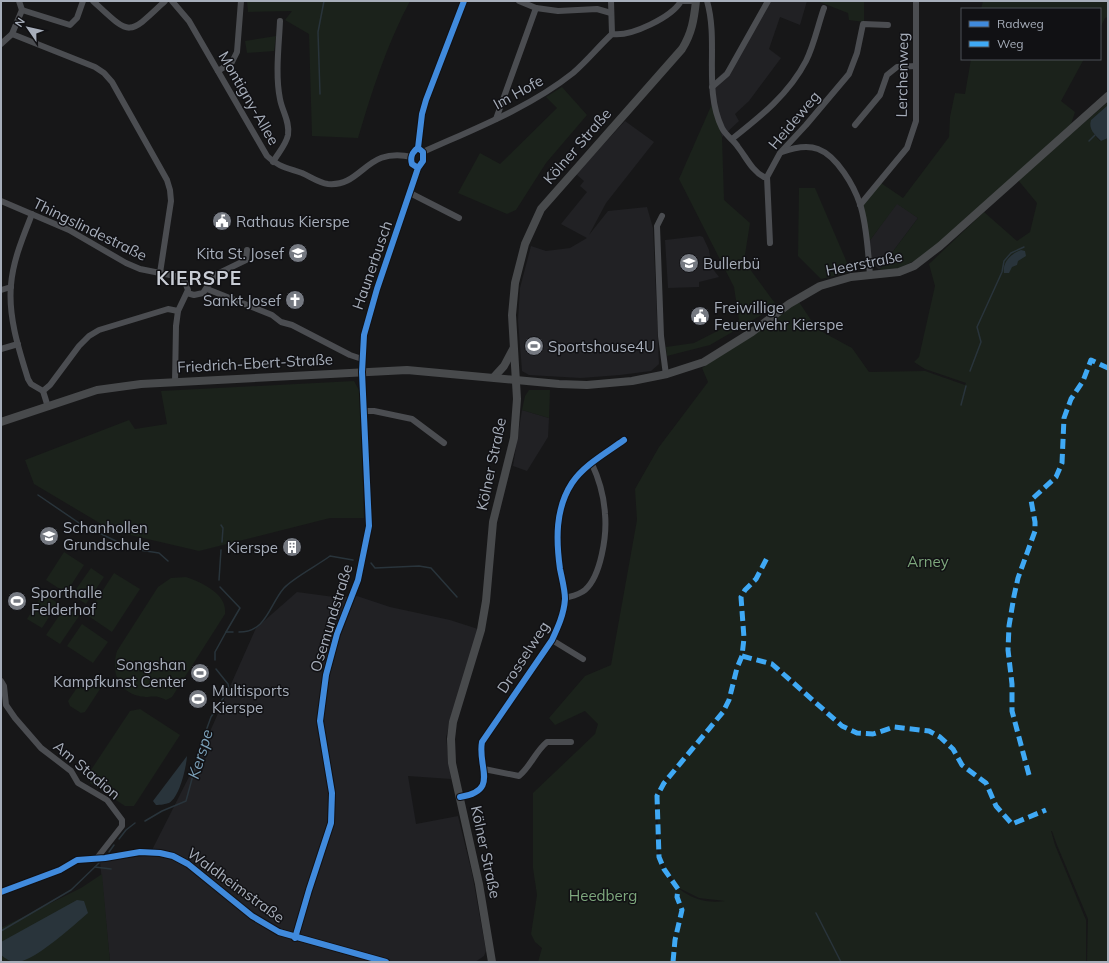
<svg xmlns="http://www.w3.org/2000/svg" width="1109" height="963" font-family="Mulish,sans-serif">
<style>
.built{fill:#212124}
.green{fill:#1b221b;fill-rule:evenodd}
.water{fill:#29343b}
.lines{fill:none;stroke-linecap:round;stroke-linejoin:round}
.stream{stroke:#29343b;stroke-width:1.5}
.minor{stroke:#4b4d51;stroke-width:6}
.major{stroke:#484a4c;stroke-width:8}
.quiet{stroke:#3fa9f5;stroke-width:5;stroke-dasharray:10 5;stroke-linecap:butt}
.cycleway-casing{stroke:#111114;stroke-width:8}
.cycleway{stroke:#408adc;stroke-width:6}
.labels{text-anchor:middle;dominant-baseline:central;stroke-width:3;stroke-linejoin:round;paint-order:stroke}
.street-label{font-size:15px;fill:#a7aeba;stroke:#111114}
.poi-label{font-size:15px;fill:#a7aeba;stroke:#111114;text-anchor:start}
.park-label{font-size:15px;fill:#7da77c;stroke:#111114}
.water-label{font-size:16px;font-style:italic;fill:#7ba0b8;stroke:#111114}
.district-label{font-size:19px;font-weight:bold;letter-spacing:1px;fill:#c9cdd5;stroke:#111114}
</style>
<rect width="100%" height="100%" fill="#171718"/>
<!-- built -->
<g class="built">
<path d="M766,1H807L800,25L780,17L769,49L781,58L749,101L735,114L739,121L722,137L712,104L713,82L728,68Z"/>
<path d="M625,121L654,142L606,203L589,235L608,211L647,207L653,228L659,364L651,371L620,375L581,378L529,375L522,371L518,321L520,288L531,246L546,251L570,248L587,238L561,224L587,192L580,186L584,181L576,174Z"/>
<path d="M897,203L918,218L879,270L872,262L868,243Z"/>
<path d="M700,236L703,237L709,250L712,268L719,277L699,282V287L668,288L665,240Z"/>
<path d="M522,410L549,418L548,437L527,471L513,466Z"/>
<path d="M297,592L334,597L357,596L390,607L450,620L478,629L446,737L451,779L408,776L416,824L458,816L472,873L486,951L484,956L475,962H110L100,861L152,855L153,848L196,763L256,628Z"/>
</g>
<!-- green -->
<g class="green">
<path d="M247,1H410C387,44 372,91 358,138L312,136L309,34L285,20L292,11L248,12Z"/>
<path d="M817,1H864V22L849,20L848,13Z"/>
<path d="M983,1H1108V17L1105,18L1100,28V9H981Z"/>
<path d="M276,36L274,51L247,53L245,41Z"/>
<path d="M971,59H1084L1061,101L1075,112L1071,124L925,256L899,268L879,270L918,218L897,204L868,243L862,206L881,183L903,198L949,137L950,117L955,93L965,94Z"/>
<path d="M562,87L587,115L546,163L516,210L507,214L458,193L480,153L500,164L557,108L546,97Z"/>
<path d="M1108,102V105L1091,120C1092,130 1093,134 1100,141L1108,138V962H1087L1088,919L1057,845L1052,831H1051L1055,845L1086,920V962H538L542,948L535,942L531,934L537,895L533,868V793L595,734L598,724L585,711L555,725L549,718L585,676L611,665L637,520L635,489L659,447L708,382L702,368L799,302L817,329L852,348L869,372L925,371L965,385L966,383L925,369L914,362L919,357L935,286L929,264L984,212L1017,241L1030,232L1037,203L1018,180ZM773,663L850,730C829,722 790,681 771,664ZM725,708L664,783L658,796L657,812L660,857L665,869L679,888L699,898L725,901C695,906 666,886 659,858C656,848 656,837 656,827C656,808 654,799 663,782Z"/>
<path d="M712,104L722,137L724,200L750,223L744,261L777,306L710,345L667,356L666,347L694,343L739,320L734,287L679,179Z"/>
<path d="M799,188H815L851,272L821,279L798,256Z"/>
<path d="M354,381L360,392L364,518H330L199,551L113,531L34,484L25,460L129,420L135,429L167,424L161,391Z"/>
<path d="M529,390H550L549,418L522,410L525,396Z"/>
<path d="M64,552L84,565L66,593L46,580Z"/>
<path d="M91,568L104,577L86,604L72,595Z"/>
<path d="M114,573L140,589L112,632L87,615Z"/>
<path d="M186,577C201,582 228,594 225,614L172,697L166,700C153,693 150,699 139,696C117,691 111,670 117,651L158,587L171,578Z"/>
<path d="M43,594L58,603L42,628L27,619Z"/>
<path d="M65,607L79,616L60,644L46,635Z"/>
<path d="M82,624L108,642L93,663L67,646Z"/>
<path d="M88,677L100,685V689L85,712L81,713L70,706L68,701L83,679Z"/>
<path d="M140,709L180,735L134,806H125L90,783L89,773L130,711Z"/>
<path d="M102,874L110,962H1V928L81,888Z"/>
</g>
<!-- water -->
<g class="water">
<path d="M1108,105V138L1101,141C1095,135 1088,129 1091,120Z"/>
<path d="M1021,250L1025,251L1026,256L1018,261L1017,265L1012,267L1009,273H1004C1002,262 1012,253 1021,250Z"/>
<path d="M187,756C186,768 180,796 169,803C166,804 160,805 156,805L153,801Z"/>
<path d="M77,900L84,901L88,913C74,925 36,960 18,962C12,963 6,959 1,955V942Z"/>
</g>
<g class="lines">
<!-- stream -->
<g class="stream">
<path d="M320,94L318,32L324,1"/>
<path d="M1089,141L1095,135"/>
<path d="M970,371L981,342L977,327L1002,272L1004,261L1011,253L1024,247"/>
<path d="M961,405L966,386"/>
<path d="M38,495L82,525L133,549L159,553L168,561"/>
<path d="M221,525L223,528L222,542"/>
<path d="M371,563L375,568L419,566L431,568L457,597"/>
<path d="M219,580L221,550"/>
<path d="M220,587L240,608L226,632"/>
<path d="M239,632C267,632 269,605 284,588C293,578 318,565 330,556L353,560"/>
<path d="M215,660V652L226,632H233"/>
<path d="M145,821L162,811L186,801L202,742L211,717L229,689L228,684L216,669"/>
<path d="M119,839L126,830L135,823"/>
<path d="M109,852L114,845"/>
<path d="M95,867L111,869"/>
<path d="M816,913L841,962"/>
<path d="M1,931L71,890L99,863"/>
</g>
<!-- minor -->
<g class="minor">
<path d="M19,1L22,10"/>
<path d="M93,1C131,36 127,37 165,1"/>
<path d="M172,1L189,21L267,156C278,167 288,168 302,173C311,177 319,183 328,184C363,187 365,146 412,157"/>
<path d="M611,1L612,34"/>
<path d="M682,1H696"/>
<path d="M707,1C719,43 703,89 722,128C726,136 734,140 738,147C746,157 752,171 764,177H767L780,153L806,125L849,74L857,53L863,24L888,25"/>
<path d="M536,8L558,11L597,9L611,13"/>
<path d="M22,10L70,25L77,18L83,1"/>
<path d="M12,34L95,67L104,73L112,82L167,180L170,190L171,201L160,273"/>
<path d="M1,44L12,34L22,10"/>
<path d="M218,71L232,62L237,52L241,1"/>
<path d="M712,87L727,74L768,1"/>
<path d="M496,119L536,8L519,1"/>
<path d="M855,125L880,95L887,75L897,67L916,66"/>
<path d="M732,139C760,117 789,94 806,61C814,45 818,25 824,8"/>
<path d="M418,148L422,114L426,100L464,1"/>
<path d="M423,152C474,129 529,108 573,73C587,61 598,47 612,34C631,37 672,17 681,1"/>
<path d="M782,152C793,148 807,145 818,149C837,156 854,186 860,204C867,225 868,253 870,275"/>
<path d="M273,162C278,153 286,145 288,135C290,121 282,111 280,99C275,75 279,44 280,21"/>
<path d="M767,177L770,243"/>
<path d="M410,193L459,218"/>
<path d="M1,201L69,230L126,263L140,269L175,276L185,282L188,290L178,311L176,326L175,382"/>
<path d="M860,205L907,148L916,121V1"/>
<path d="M32,214C23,237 13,260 11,285C8,317 19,350 28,379L31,384L43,391"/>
<path d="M662,216L657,226L661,336L666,375"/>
<path d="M207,289L272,315L281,322L292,325L350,355L362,359"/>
<path d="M1,290L11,287"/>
<path d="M187,293L194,295L203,293L215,275L246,260L247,250"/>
<path d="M1,349L18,344"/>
<path d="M48,407L43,391L50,385L79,346L89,336L99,330L168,309L178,311"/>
<path d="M363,411H374L412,419L444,443"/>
<path d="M565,598C572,596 579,595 585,590C601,576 607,535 605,514C604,497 599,479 592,464"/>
<path d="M552,640L583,659"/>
<path d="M1,681L4,686L6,705L15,718L41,748L71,771L78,783L107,800L122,820V826L97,858"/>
<path d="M484,769L519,776C531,766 535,752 547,742H571"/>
<path d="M460,797C500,791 477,767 482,742L552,640C558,627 564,614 565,599C565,590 562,579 560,569C556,540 555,509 572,483C584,465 606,453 624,440"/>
<path d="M1,892L60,870L77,860L105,858L140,852L160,853L173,856L188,864L252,916L279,932L386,962"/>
<path d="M295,938L309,890L331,823L332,793L320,721L326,675L337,634L358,580L369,526L362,372L364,335L377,289L418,168L423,161V152L418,148C412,152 410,158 412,164L418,168"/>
</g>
<!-- major -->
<g class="major">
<path d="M494,377L504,366L513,349"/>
<path d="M1,422L97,390L141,384L407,370L559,384L587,385L632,381L667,374L704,362L752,332L789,304L820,286L851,277L899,272L914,266L940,246L1108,96"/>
<path d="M492,962L479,884L452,763L451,739L453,722L481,630L486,601L493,522L514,438L517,399L512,315L515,283L525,244L541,209L682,49C692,33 694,19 696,1"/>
</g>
<!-- quiet -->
<g class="quiet">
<path d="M742,656L772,664L842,726L857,733L873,734L894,727L929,731L940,737L953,749L962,765L986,783L996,806L1012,824L1046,810"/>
<path d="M1029,775L1012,711V684L1008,650L1009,626L1014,596L1018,578L1035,531V522L1031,500L1056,477L1062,463L1064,418L1071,399L1083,381L1091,360L1108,368"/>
<path d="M673,962L675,940L682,910L677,897L678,889L664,869L659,857L657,796L664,783L723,712L729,700L737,668L742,656L744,638L741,597L745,590L756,579L767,558"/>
</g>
<!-- cycleway casing -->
<g class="cycleway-casing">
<g id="cycleway">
<path d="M418,148L422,114L426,100L464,1"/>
<path d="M460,797C500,791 477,767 482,742L552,640C558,627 564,614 565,599C565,590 562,579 560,569C556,540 555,509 572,483C584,465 606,453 624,440"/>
<path d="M1,892L60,870L77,860L105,858L140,852L160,853L173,856L188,864L252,916L279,932L386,962"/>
<path d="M295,938L309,890L331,823L332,793L320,721L326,675L337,634L358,580L369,526L362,372L364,335L377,289L418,168L423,161V152L418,148C412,152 410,158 412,164L418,168"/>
</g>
</g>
<!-- cycleway -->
<use href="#cycleway" class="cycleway"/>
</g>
<!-- icons -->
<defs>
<g id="civic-disc" transform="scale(1)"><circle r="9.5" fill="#757981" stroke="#111114"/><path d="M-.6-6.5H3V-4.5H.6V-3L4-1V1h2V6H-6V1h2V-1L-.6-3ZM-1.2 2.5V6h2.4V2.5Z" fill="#fff"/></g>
<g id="school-disc" transform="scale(1)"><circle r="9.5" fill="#757981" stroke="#111114"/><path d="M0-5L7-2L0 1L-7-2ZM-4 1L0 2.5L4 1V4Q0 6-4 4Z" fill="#fff"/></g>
<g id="church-disc" transform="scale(1)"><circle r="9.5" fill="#757981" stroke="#111114"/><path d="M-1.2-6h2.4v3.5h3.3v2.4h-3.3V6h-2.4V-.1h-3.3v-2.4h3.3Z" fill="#fff"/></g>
<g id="stadium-disc" transform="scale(1)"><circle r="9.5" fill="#757981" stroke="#111114"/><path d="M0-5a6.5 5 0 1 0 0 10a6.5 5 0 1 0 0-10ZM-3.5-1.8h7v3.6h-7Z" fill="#fff"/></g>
<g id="building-disc" transform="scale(1)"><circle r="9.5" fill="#757981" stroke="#111114"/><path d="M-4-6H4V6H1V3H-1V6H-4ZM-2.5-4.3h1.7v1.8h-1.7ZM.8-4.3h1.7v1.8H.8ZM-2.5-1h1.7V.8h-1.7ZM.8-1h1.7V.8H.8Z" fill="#fff"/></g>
</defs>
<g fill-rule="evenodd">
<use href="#civic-disc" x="222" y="221"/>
<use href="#school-disc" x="298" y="253"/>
<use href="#school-disc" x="689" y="263"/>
<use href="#church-disc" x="295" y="300"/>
<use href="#civic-disc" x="700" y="316"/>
<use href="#stadium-disc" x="534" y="346"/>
<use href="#school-disc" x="49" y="536"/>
<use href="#building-disc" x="292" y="547"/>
<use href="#stadium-disc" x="17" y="601"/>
<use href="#stadium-disc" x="200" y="673"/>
<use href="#stadium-disc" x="198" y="699"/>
</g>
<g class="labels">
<!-- street labels -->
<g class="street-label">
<text transform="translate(902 75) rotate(-89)">Lerchenweg</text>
<text transform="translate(518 92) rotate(-29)">Im Hofe</text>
<text transform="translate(249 98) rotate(60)">Montigny-Allee</text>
<text transform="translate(794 120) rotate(-50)">Heideweg</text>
<text transform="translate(577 146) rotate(-49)">Kölner Straße</text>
<text transform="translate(90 229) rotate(26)">Thingslindestraße</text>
<text transform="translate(864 263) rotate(-11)">Heerstraße</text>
<text transform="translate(372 265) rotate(-71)">Haunerbusch</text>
<text transform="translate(255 363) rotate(-3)">Friedrich-Ebert-Straße</text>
<text transform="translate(491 464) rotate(-78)">Kölner Straße</text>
<text transform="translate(331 618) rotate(-73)">Osemundstraße</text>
<text transform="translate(523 657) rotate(-57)">Drosselweg</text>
<text transform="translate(87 770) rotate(40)">Am Stadion</text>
<text transform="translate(486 852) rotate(78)">Kölner Straße</text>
<text transform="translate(236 885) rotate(36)">Waldheimstraße</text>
</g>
<!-- poi labels -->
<g class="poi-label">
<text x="236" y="221">Rathaus Kierspe</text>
<text x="284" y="253" text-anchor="end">Kita St. Josef</text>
<text x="703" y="263">Bullerbü</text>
<text x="281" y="300" text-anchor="end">Sankt Josef</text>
<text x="714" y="307">Freiwillige<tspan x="714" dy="17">Feuerwehr Kierspe</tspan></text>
<text x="548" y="346">Sportshouse4U</text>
<text x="63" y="527">Schanhollen<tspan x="63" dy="17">Grundschule</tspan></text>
<text x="278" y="547" text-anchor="end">Kierspe</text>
<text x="31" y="592">Sporthalle<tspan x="31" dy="17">Felderhof</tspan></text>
<text x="186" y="664" text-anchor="end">Songshan<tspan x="186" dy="17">Kampfkunst Center</tspan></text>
<text x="212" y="690">Multisports<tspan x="212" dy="17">Kierspe</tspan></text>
</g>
<!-- park labels -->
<g class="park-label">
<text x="928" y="561">Arney</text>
<text x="603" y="895">Heedberg</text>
</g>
<!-- water labels -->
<g class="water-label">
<text transform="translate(200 754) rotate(-73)">Kerspe</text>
</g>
<!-- district labels -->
<g class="district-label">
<text x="199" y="278">KIERSPE</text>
</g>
</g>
<!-- border -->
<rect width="1109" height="963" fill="none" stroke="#a7aeba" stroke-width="4"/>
<!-- legend -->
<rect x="961" y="8" width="140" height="52" fill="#111114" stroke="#4d5056"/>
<rect x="969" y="21" width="20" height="6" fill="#408adc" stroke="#4d5056"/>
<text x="997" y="28" font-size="12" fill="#a7aeba">Radweg</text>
<rect x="969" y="41" width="20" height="6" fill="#3fa9f5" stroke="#4d5056"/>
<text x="997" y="48" font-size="12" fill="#a7aeba">Weg</text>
<!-- north arrow -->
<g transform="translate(28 28) rotate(304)" stroke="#111114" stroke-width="3" paint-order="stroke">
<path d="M0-3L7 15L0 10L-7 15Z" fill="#a7aeba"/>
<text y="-6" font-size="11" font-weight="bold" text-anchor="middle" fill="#a7aeba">N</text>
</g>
</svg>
